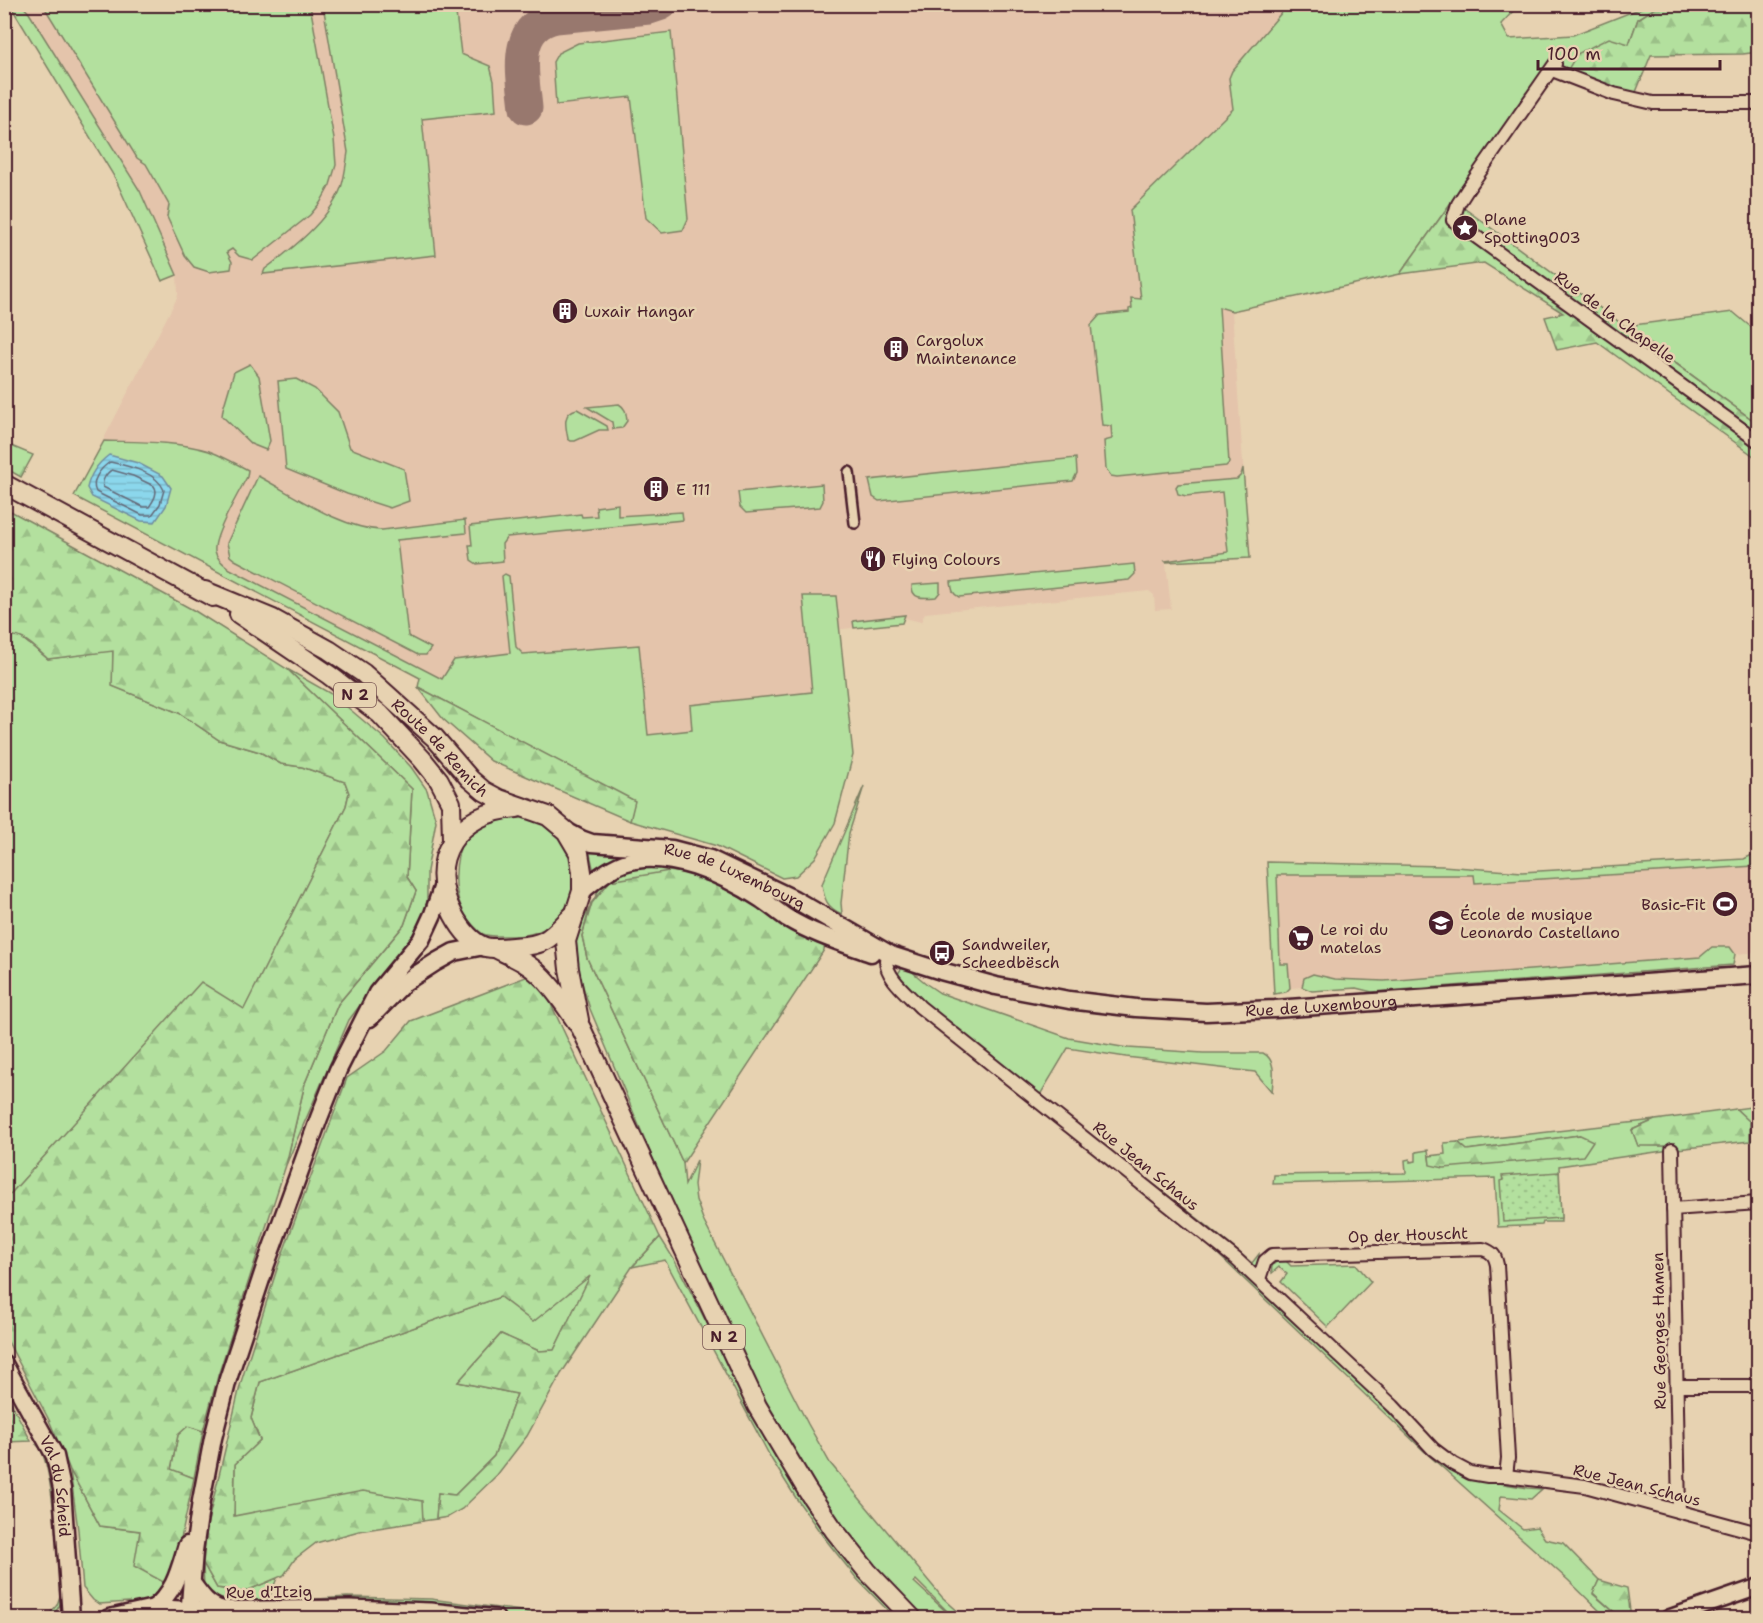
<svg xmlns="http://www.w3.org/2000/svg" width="1763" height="1623" font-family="'Shantell Sans',sans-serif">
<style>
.built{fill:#e4c4ab}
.grass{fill:#b3e09e;stroke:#7e8064;stroke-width:1.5}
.forest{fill:url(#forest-firs);stroke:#7e8064;stroke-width:1.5}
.park{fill:url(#park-dots);stroke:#7e8064;stroke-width:1.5}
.water{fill:url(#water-rules);stroke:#718d9f;stroke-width:1.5}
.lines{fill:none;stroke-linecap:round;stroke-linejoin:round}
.shore{stroke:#646978;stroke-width:1.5}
.taxiway{stroke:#98786e;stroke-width:33}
.pedestrian-casing{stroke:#4a1f2b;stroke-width:14}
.minor-casing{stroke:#4a1f2b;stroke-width:16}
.tertiary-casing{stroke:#4a1f2b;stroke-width:20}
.secondary-casing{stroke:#4a1f2b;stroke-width:21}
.primary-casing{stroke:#4a1f2b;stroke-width:22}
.pedestrian{stroke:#e7d2b1;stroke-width:9}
.minor{stroke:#e7d2b1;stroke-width:12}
.tertiary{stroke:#e7d2b1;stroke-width:15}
.secondary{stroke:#e7d2b1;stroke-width:16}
.primary{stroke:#e7d2b1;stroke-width:18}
.labels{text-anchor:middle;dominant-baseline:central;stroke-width:5;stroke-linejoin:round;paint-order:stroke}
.shield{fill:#e7d2b1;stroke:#795553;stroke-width:1.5}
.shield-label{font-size:15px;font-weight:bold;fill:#4a1f2b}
.poi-label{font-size:16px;fill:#4a1f2b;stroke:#e7d2b1;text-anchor:start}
.street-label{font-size:16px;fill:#4a1f2b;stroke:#e7d2b1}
</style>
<defs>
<pattern id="forest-firs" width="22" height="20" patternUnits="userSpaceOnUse" patternTransform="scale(1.5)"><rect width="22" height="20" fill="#b3e09e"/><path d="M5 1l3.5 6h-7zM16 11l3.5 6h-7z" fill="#9bc088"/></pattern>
<pattern id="park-dots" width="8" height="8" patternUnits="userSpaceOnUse" patternTransform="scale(1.5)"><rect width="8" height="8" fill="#b3e09e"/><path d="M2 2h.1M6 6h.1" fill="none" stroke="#9bc088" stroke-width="1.8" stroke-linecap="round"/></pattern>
<pattern id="water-rules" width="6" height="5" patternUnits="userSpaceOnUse" patternTransform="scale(1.5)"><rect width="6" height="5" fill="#8bd7ec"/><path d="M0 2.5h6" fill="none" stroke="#79b8cb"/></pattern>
</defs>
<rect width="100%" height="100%" fill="#e7d2b1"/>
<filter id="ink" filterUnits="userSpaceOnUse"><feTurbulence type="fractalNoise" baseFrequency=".0167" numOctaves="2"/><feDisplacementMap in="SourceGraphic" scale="12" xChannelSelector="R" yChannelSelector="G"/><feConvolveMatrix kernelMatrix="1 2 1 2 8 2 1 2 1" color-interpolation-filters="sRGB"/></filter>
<g filter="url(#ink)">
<!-- built -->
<g class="built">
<path d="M1511,4L1490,28L1400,274L1232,312L1250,558L1166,563L1171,609L1155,610L1154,595L1149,591L925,613L921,622L905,618L902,623L833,630L828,798L421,678L74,496L176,300L178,295L177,275L140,191L29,13L22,5Z"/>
<path d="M1758,861V952L1735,954L1730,947H1712L1700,957L1384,981L1335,979L1313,974L1304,978L1302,987L1290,988L1288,964L1280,965L1277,875H1474L1475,883L1755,866Z"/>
</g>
<!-- grass -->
<g class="grass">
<path d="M10,5H22L29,13L140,191L177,275L162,281L115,178Z"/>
<path d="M43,5H310L334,139L336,165L330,185L320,203L310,215L253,260L239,256L232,249L227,252L232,262L231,269L209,272L194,267L185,256L167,217L169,205L146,164L137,158Z"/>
<path d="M323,5H455L461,54L490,66L494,81L496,111L422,119L436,255L263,274L265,269C292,249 329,220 341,188C345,176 346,164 348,152Z"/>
<path d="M1273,5H1519L1501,24L1509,39L1573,35L1649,5H1660L1638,19L1629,44L1565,74L1541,76L1400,274L1232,311L1219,307L1229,463L1226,466L1117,477L1111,476L1106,469L1104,441L1112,439L1111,426L1102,425L1091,325L1100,315L1129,312V309L1132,308L1131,298L1141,299L1130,210L1233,109L1229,78L1232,71L1282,12Z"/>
<path d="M671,32L688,219L683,230L662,233L646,218L631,97L556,105L553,62L558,53L578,43Z"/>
<path d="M1733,312L1758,333V424L1626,326Z"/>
<path d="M250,364L259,376L270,441L266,450L251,444L222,416L223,409L234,372Z"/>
<path d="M296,379L315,389L338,412L350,448L404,469L409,501L390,508L347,494L286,469L278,381Z"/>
<path d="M619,404C626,408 626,413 627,421L622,428L613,429L612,422L587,407Z"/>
<path d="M577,409L607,426L608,430H599L575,441H571L568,439C566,427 561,413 577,409Z"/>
<path d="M104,441C138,442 176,441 209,451C222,456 235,463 248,470L247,477C239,492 213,536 215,551C217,560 224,564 230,569L442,679L454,660L510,653L502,576L505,574L509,576L516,647L523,654L639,645L648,735L692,730L690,705L812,692L803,596H836L853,755L835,823L815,858L796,876L782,878L717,846L630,821L634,801L418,687L420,678L74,496Z"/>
<path d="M1076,458L1077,473L1073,481L879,501L873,497L869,480Z"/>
<path d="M1243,468L1250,558L1166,562L1165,561L1228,552L1222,492L1186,496L1178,494L1176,487L1178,484L1237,479L1241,475Z"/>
<path d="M258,476C294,495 341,529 382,530L465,520L466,533L397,540L408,636L431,648L426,655H418L235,560L230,556L227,543Z"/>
<path d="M822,484L823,501L820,507L746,513L740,507L738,492Z"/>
<path d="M618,504V516L682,512L683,520L507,537L502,544L503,561L477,564L471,560L469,545H472L470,526L581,514L582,517L597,516L596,507Z"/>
<path d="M1134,564L1135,574L1129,580L959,597C952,594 952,589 951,582Z"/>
<path d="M940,583V592L936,597C924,598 911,600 912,585Z"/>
<path d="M905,615L902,623L854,628L853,621Z"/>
<path d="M9,636H19L48,659L113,650V686L179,713L219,740L260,752L281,764L302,767L345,782L349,793L346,806L244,1010L201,983L5,1200L4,639Z"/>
<path d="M287,669L333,695L385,739L411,767L427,790L436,821L427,871V908L421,924L349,1020L286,1165L305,1083L338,1004L404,925L416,891L407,877L412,789Z"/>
<path d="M1751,764H1758V849L1752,775Z"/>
<path d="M864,786L849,833L841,903L842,914C827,908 824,899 822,884Z"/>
<path d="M513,814C519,816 526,816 531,818C549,824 566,842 571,860C581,907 552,938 506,936C498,936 491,937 483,934C479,932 476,928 473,925C449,900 453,859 467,830Z"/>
<path d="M589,850L630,853L594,872Z"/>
<path d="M1758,852V861L1755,866L1475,883L1474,875H1277L1280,964H1288L1290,988L1286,992L1274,994L1267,862L1442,866L1522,872L1744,859Z"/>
<path d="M668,865L702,876L610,881L591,903L582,936L587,958L683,1163L685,1185L697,1160L694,1185L696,1200L704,1222L808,1424L830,1463L942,1597L962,1615L970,1618H959L948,1612L916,1580L914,1582L953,1618H925L882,1575L833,1513L802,1469L766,1408L674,1209L590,1009L577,967L576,935L592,903L604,880L627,868Z"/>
<path d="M1712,947H1730L1735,954L1733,965L1372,992L1356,988L1312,991L1302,987L1304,978L1313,974L1335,979L1384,981L1700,957Z"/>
<path d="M904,965L928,985L940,993L1069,1038L1128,1048L1203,1053H1263C1277,1060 1273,1078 1272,1092L1255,1072L1126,1057L1068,1048L1040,1095L946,1023L897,975Z"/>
<path d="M1758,1106V1141H1750V1122L1736,1109Z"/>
<path d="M1655,1120L1632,1130L1638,1145L1667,1146L1677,1149L1559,1166L1561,1222H1543L1542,1225L1498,1227L1495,1178L1273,1184L1274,1175L1406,1173L1405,1160L1410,1159V1162L1416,1161V1152L1428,1150L1430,1164L1580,1135L1467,1150L1458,1142Z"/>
<path d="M1088,1133L1210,1228L1252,1263L1259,1254V1264L1257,1266H1250Z"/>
<path d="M660,1237L675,1261L777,1460L862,1575L903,1618H895L857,1579L822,1535L796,1498L772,1460L665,1260L632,1267Z"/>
<path d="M1201,1238L1254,1283L1431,1453L1487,1481L1528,1488L1542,1489L1531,1499L1501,1496L1499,1510L1523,1529L1537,1527L1545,1539L1563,1543L1599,1580L1593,1594L1621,1618H1607L1568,1580L1424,1451Z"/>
<path d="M1278,1261H1286L1291,1266L1356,1264L1371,1282L1328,1327L1281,1282L1287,1274L1279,1267L1272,1273C1271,1267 1272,1264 1278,1261Z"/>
<path d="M591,1275L554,1350L539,1351L501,1334L458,1382L517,1394L494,1456L455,1495L438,1493L436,1519L423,1521L421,1501L234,1516L235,1464L260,1440L251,1418L260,1382L500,1297Z"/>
<path d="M188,1426L203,1431L194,1478L171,1470L178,1434Z"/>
<path d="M37,1445L44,1446L57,1492L64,1598L52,1618H46L57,1605L60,1596C58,1569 54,1459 37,1445Z"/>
<path d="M70,1470L100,1526L141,1531L174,1571C160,1593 159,1603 131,1607L129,1602L99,1604L93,1600L83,1588L78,1530Z"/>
<path d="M203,1563L217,1588L244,1592L277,1578L265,1609L229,1607L204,1590Z"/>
<path d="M285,1586L288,1601L347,1597L431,1599L573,1618H277L343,1609L287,1610L281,1597Z"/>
<path d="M1041,1614H1063L1090,1618H1004Z"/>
</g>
<!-- forest -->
<g class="forest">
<path d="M1660,5H1758V52L1743,54L1651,55L1636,92L1626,93L1567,71L1577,54L1609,38L1629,44L1638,19Z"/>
<path d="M1453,200L1758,424V459L1597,342L1557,350L1545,317L1563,313L1484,263L1400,274Z"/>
<path d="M4,443L33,455L21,477L5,468Z"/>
<path d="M5,508L195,611L287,669L412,789L407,877L416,891L404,925L338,1004L305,1083L286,1165L218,1376L203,1431L188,1426L178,1435L171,1469L194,1478L174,1571L165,1583L134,1566L140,1531L100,1526L70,1470L49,1420L5,1336V1200L201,982L244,1009L346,806L349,793L345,782L302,767L281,764L260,752L219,740L179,713L112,686L113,651L48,659C37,650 19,628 5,639Z"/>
<path d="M418,687L635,801L630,821L491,761L443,719Z"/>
<path d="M669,871L702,876L825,942L824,950L683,1163L587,958L582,936L592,903L610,881Z"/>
<path d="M531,975L543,987L660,1237L632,1267L561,1374L527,1436L497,1475L462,1509L448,1517L436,1519L438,1493L455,1495L494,1456L517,1394L458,1382L501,1334L539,1351L554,1350L590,1276L533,1322L500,1297L260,1382L251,1418L260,1440L235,1464L234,1516L363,1491L422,1501L423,1521L359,1531L316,1543L295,1559L284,1575L244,1592L217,1588L203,1563L207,1526L241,1382L277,1269L347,1078L386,1051L411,1021Z"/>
<path d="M1736,1109L1750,1122V1141L1677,1149L1667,1146H1638L1632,1130L1655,1120Z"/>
<path d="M1580,1135L1593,1141L1583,1156L1444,1168L1430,1165L1429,1156L1445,1154L1444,1143L1458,1142L1467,1150Z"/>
<path d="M5,1391L31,1441L5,1442Z"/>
<path d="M1599,1580L1627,1588L1631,1618H1621L1593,1593Z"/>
</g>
<!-- park -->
<path class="park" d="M1559,1172L1561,1218L1503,1222L1500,1181L1503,1180L1502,1176Z"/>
<!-- water -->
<path class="water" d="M109,455L138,463L163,476L171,488L166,506L155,522L141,521L92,497L87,488C90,474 97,464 109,455Z"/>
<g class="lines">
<!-- shore -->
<g class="shore">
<path d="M110,462C128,466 157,472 164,490L160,504L152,515H142L96,492C90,481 101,468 110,462Z"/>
<path d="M112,470L133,476L154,486C159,493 153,501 149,507H143L103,487C101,481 107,472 112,470Z"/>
</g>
<!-- taxiway -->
<path class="taxiway" d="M526,108C523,75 511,26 556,17L649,8L661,4"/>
<!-- pedestrian casing -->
<g class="pedestrian-casing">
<path id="pedestrian" d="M849,472L855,523"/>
</g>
<!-- minor casing -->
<g class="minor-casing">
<g id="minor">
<path d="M1555,64L1467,190L1458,204L1453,220L1758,441"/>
<path d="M1552,70L1614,94L1653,103H1758"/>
<path d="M891,955L886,960C886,978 908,994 920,1007L1236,1259L1393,1406L1433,1449L1453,1464L1470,1473L1488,1476H1506L1585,1486L1758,1533"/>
<path d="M1672,1150L1679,1511"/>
<path d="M1673,1209L1758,1203"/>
<path d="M1259,1279L1265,1261L1272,1255L1483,1249C1492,1252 1495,1255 1497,1265L1508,1458L1506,1476"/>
<path d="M1677,1386H1758"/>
</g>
</g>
<!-- tertiary casing -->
<g class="tertiary-casing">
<g id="tertiary">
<path d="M191,1581C200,1593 207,1605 222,1609"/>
<path d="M189,1610L350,1608L430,1611L496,1618"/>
<path d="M1669,1618L1758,1587"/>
</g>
</g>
<!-- secondary casing -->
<g class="secondary-casing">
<g id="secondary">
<path id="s1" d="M566,831L581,839L592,843L672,849L710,859L794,899L891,955L941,971L996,986L1069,1000L1136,1008L1206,1012L1275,1009L1758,975"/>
<path d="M582,891C595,880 608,869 624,863C666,848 726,876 761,899C770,905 778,912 787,918C813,934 843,943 871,953"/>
<path d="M370,1018L405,982L436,962L454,952L484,946"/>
<path id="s2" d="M4,1364L55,1456L62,1489L71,1618"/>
<path d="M154,1608C176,1590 179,1570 187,1545"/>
<path d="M109,1618L154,1608L189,1610"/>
<path d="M189,1618L194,1551L201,1501L213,1438L228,1379L266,1264L319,1118L338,1070L377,993L421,940L433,914L443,885"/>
</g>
</g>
<!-- primary casing -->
<g class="primary-casing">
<g id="primary">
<path d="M4,484L213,597"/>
<path id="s3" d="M205,591L273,619L329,650L363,673L435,738L470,779L484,791L499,799L548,816L566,831L579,853L582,872V891L566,941L569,969L579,1020"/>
<path d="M239,614L329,675L380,714L422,759L439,780L451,803L452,840"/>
<path d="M517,808C458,812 424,859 453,914C460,927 470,942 485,947C494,949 504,948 513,947C524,946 534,946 544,941C554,936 564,924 572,916"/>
<path d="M495,948C511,956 527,962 540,975C556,990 568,1010 581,1028L757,1406L807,1490L834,1530L867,1571L912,1618"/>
</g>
</g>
<!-- pedestrian -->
<use href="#pedestrian" class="pedestrian"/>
<!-- minor -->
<use href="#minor" class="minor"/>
<!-- tertiary -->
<use href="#tertiary" class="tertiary"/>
<!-- secondary -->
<use href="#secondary" class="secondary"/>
<!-- primary -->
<use href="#primary" class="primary"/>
</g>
</g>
<!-- icons -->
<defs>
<g id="sight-disc" transform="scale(1.35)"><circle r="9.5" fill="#4a1f2b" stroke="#e7d2b1"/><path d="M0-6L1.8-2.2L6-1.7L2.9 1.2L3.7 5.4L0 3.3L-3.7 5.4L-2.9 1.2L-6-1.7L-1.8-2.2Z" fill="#fff"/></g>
<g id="building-disc" transform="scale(1.35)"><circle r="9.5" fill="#4a1f2b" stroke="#e7d2b1"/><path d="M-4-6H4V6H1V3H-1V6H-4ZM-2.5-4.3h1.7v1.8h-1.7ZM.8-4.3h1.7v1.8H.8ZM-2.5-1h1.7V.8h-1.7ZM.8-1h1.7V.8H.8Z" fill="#fff"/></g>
<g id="restaurant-disc" transform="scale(1.35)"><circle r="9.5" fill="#4a1f2b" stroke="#e7d2b1"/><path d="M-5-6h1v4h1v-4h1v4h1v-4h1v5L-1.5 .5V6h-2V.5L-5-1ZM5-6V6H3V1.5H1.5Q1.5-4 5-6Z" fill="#fff"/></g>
<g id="stadium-disc" transform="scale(1.35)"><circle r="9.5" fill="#4a1f2b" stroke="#e7d2b1"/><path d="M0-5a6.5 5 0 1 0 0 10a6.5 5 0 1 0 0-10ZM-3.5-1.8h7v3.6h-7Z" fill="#fff"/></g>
<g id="school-disc" transform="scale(1.35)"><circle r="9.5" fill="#4a1f2b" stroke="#e7d2b1"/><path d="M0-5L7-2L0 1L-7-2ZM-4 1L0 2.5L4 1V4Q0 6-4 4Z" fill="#fff"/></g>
<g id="supermarket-disc" transform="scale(1.35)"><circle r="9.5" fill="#4a1f2b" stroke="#e7d2b1"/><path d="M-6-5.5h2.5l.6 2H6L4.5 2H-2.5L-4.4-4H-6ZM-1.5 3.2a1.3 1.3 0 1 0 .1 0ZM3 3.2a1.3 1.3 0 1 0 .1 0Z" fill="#fff"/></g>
<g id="bus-disc" transform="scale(1.35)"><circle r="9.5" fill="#4a1f2b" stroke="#e7d2b1"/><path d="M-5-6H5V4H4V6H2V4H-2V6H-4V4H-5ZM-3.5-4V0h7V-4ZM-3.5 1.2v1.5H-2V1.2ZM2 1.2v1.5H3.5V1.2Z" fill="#fff"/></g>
</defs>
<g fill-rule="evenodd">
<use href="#sight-disc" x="1465" y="228"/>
<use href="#building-disc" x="565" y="311"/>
<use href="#building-disc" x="896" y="349"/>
<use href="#building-disc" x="656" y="489"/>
<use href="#restaurant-disc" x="873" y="559"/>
<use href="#stadium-disc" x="1725" y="904"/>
<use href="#school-disc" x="1441" y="923"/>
<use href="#supermarket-disc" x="1301" y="938"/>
<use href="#bus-disc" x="942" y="953"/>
</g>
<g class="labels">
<!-- shield labels -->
<g class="shield">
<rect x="334" y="683" width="42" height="24" rx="4.5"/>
<rect x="703" y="1325" width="42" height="24" rx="4.5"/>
</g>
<g class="shield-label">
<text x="355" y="695">N 2</text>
<text x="724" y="1337">N 2</text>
</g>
<!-- poi labels -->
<g class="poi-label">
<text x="1484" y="219">Plane<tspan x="1484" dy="18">Spotting003</tspan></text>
<text x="584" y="311">Luxair Hangar</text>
<text x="916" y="340">Cargolux<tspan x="916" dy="18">Maintenance</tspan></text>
<text x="676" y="489">E 111</text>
<text x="892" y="559">Flying Colours</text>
<text x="1706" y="904" text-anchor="end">Basic-Fit</text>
<text x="1460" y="914">École de musique<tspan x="1460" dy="18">Leonardo Castellano</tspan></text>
<text x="1320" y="929">Le roi du<tspan x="1320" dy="18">matelas</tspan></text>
<text x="962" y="944">Sandweiler,<tspan x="962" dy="18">Scheedbësch</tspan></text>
</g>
<!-- street labels -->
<g class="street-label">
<text transform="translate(1615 317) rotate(36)">Rue de la Chapelle</text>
<text stroke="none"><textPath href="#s3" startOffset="286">Route de Remich</textPath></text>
<text stroke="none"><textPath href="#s1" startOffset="177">Rue de Luxembourg</textPath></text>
<text stroke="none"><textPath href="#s1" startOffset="790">Rue de Luxembourg</textPath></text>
<text transform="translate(1146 1166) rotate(39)">Rue Jean Schaus</text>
<text transform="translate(1408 1235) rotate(-2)">Op der Houscht</text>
<text transform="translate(1659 1331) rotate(-91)">Rue Georges Hamen</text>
<text transform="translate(1637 1485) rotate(14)">Rue Jean Schaus</text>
<text stroke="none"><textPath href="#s2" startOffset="135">Val du Scheid</textPath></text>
<text transform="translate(269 1592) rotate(-1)">Rue d'Itzig</text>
</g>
</g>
<!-- margin -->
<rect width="1763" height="1623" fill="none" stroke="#e7d2b1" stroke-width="24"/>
<rect x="12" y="12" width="1739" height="1599" fill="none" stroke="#4a1f2b" stroke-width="2" filter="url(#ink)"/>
<!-- scale -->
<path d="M1538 60v9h182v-9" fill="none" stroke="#4a1f2b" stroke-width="3"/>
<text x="1547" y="60" font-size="18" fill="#4a1f2b" stroke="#e7d2b1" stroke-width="4.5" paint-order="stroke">100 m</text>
</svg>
